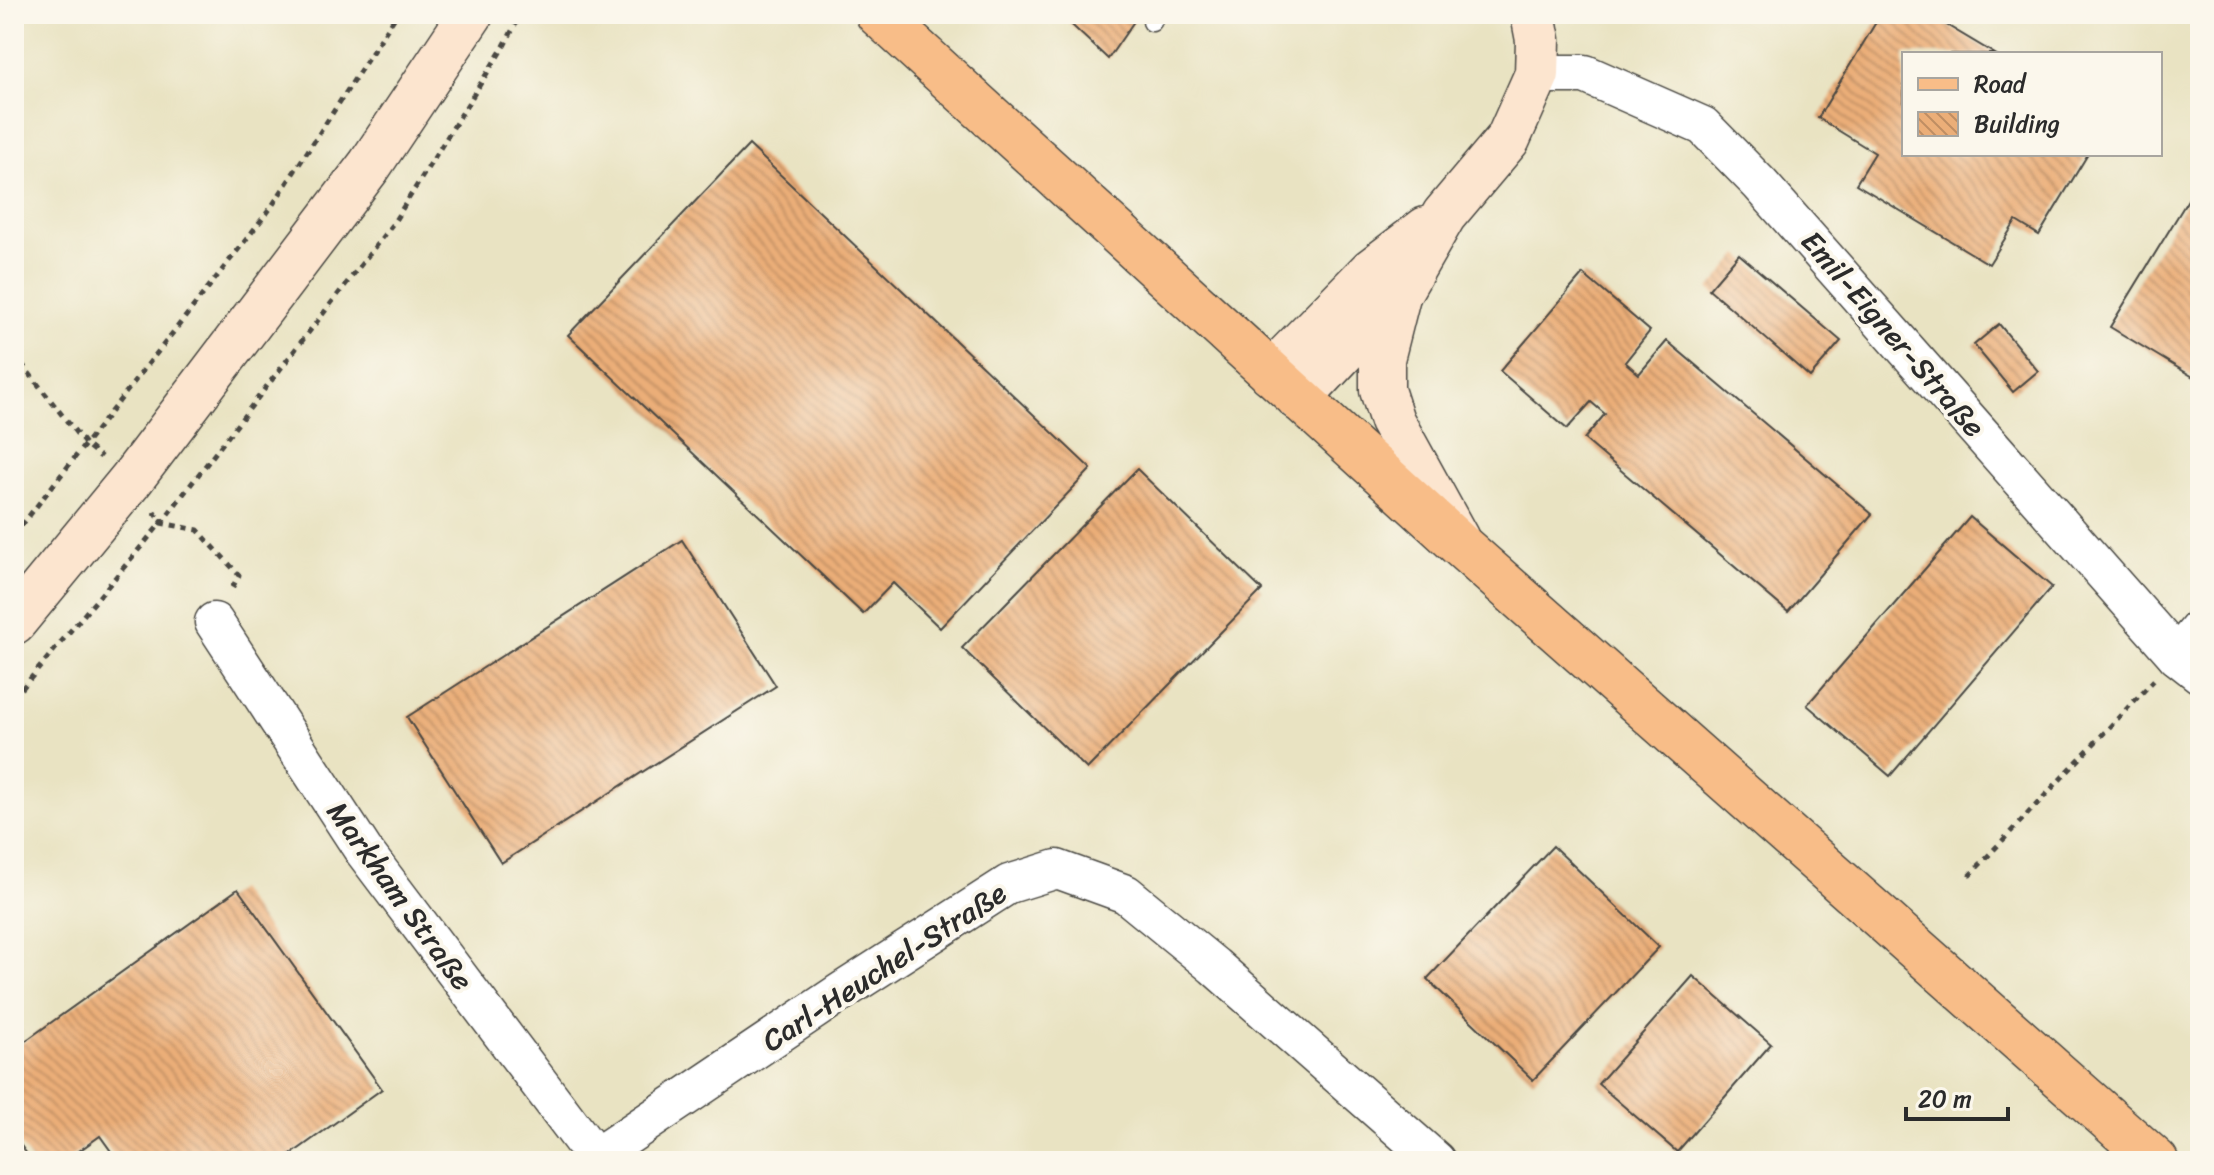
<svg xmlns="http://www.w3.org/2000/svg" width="2214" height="1175" font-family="Sriracha,sans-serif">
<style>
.building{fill:url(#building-back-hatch)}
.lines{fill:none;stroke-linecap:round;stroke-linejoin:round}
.service-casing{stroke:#484742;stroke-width:21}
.minor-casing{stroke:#484742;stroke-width:41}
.secondary-casing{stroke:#484742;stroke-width:47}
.primary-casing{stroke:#484742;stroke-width:47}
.path{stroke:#484742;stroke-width:5;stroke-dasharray:6 6;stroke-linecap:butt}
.service{stroke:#fff;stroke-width:18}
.minor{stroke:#fff;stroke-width:38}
.secondary{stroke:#fce5cf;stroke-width:44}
.primary{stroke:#f8bd88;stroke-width:44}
.labels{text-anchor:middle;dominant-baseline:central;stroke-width:8;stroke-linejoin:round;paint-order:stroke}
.street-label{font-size:30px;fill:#2b2b2b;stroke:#fbf7ec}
</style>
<defs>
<pattern id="building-back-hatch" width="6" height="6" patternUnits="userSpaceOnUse" patternTransform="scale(2)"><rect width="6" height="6" fill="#ebae78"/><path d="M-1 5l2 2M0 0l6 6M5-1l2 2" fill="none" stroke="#bf8e63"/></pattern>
</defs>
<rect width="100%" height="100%" fill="#fbf7ec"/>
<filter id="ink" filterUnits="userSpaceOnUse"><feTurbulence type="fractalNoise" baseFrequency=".0125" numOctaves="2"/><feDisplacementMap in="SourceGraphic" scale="16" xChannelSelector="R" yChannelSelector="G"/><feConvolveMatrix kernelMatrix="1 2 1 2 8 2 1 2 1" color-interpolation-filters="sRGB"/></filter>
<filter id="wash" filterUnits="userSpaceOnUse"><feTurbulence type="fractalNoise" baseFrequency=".006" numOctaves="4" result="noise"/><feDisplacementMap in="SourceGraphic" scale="32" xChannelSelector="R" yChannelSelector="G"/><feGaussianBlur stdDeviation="1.8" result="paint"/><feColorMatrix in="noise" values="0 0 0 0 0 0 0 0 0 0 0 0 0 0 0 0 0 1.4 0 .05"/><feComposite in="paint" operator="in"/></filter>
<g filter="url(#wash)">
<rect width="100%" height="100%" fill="#e9e3c2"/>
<g id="blocks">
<!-- building -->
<g class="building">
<path d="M1060,14H1139L1108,59Z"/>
<path d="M1881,14H1928L1995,54H1904V154H2088L2039,235L2016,221L1989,264L1856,184L1875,153L1818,118Z"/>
<path d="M749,145L1091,469L940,628L893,583L863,614L568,335Z"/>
<path d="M2200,180V381L2110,327Z"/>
<path d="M1739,254L1841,341L1810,377L1709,289Z"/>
<path d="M1583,274L1650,331L1625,362L1639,374L1667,341L1872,514L1788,612L1584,439L1605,414L1591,402L1567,429L1500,371Z"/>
<path d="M1999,324L2038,371L2013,392L1974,345Z"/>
<path d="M1137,469L1262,590L1087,769L962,648Z"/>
<path d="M1970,517L2052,587L1890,776L1807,705Z"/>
<path d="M682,540L776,686L501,863L407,717Z"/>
<path d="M1553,846L1659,947L1533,1080L1427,979Z"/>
<path d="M238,889L382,1089L282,1161H118L100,1136L65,1161H32L14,1136V1049Z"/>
<path d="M1693,976L1771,1044L1677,1152L1598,1084Z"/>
</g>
</g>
</g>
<g filter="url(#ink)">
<use href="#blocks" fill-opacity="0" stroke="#484742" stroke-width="2"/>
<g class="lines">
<!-- service casing -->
<g class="service-casing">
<path id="service" d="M1152,22L1156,14"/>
</g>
<!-- minor casing -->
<g class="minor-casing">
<g id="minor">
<path d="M1537,74H1585L1703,126L1760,184L2177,656L2200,674"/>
<path d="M214,622L363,850L598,1161"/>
<path d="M2177,656L2200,628"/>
<path d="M590,1161L841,992L1009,884L1057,869L1126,894L1214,966L1436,1161"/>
</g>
</g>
<!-- secondary casing -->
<g class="secondary-casing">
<g id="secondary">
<path d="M1398,296L1382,359V390L1392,421L1457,539"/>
<path d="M1271,373L1372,270L1426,229"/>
<path d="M1299,399L1399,293L1444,215L1508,139L1537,74L1538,40L1533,14"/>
<path d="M14,622L131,480L370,165L471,14"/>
</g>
</g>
<!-- primary casing -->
<g class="primary-casing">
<path id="primary" d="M878,14L1460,545L2156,1161"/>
</g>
<!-- path -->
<g class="path">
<path d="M14,354L85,444L101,457"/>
<path d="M154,512L161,523L198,530L239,575L230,592"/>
<path d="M14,535L270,209L397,14"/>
<path d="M14,698L161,523L394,222L504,46L521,14"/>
<path d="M1969,876L2154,680"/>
</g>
<!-- service -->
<use href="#service" class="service"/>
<!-- minor -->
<use href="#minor" class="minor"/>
<!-- secondary -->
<use href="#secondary" class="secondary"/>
<!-- primary -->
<use href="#primary" class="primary"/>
</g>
</g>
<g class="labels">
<!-- street labels -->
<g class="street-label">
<text transform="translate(1893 334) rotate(49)">Emil-Eigner-Straße</text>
<text transform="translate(400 896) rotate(54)">Markham Straße</text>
<text transform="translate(884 967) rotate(-33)">Carl-Heuchel-Straße</text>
</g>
</g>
<!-- margin -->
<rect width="2214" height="1175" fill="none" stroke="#fbf7ec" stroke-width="48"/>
<!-- legend -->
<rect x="1902" y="52" width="260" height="104" fill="#fbf7ec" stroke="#a8a59f" stroke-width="2"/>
<rect x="1918" y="78" width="40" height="12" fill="#f8bd88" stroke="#a8a59f" stroke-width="2"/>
<text x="1974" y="92" font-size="24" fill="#2b2b2b">Road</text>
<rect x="1918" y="112" width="40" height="24" fill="url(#building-back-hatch)" stroke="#a8a59f" stroke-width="2"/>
<text x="1974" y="132" font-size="24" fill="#2b2b2b">Building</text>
<!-- scale -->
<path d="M1906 1107v12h102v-12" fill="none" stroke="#2b2b2b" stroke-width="4"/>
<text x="1918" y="1107" font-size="24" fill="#2b2b2b" stroke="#fbf7ec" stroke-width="6" paint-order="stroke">20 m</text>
</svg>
